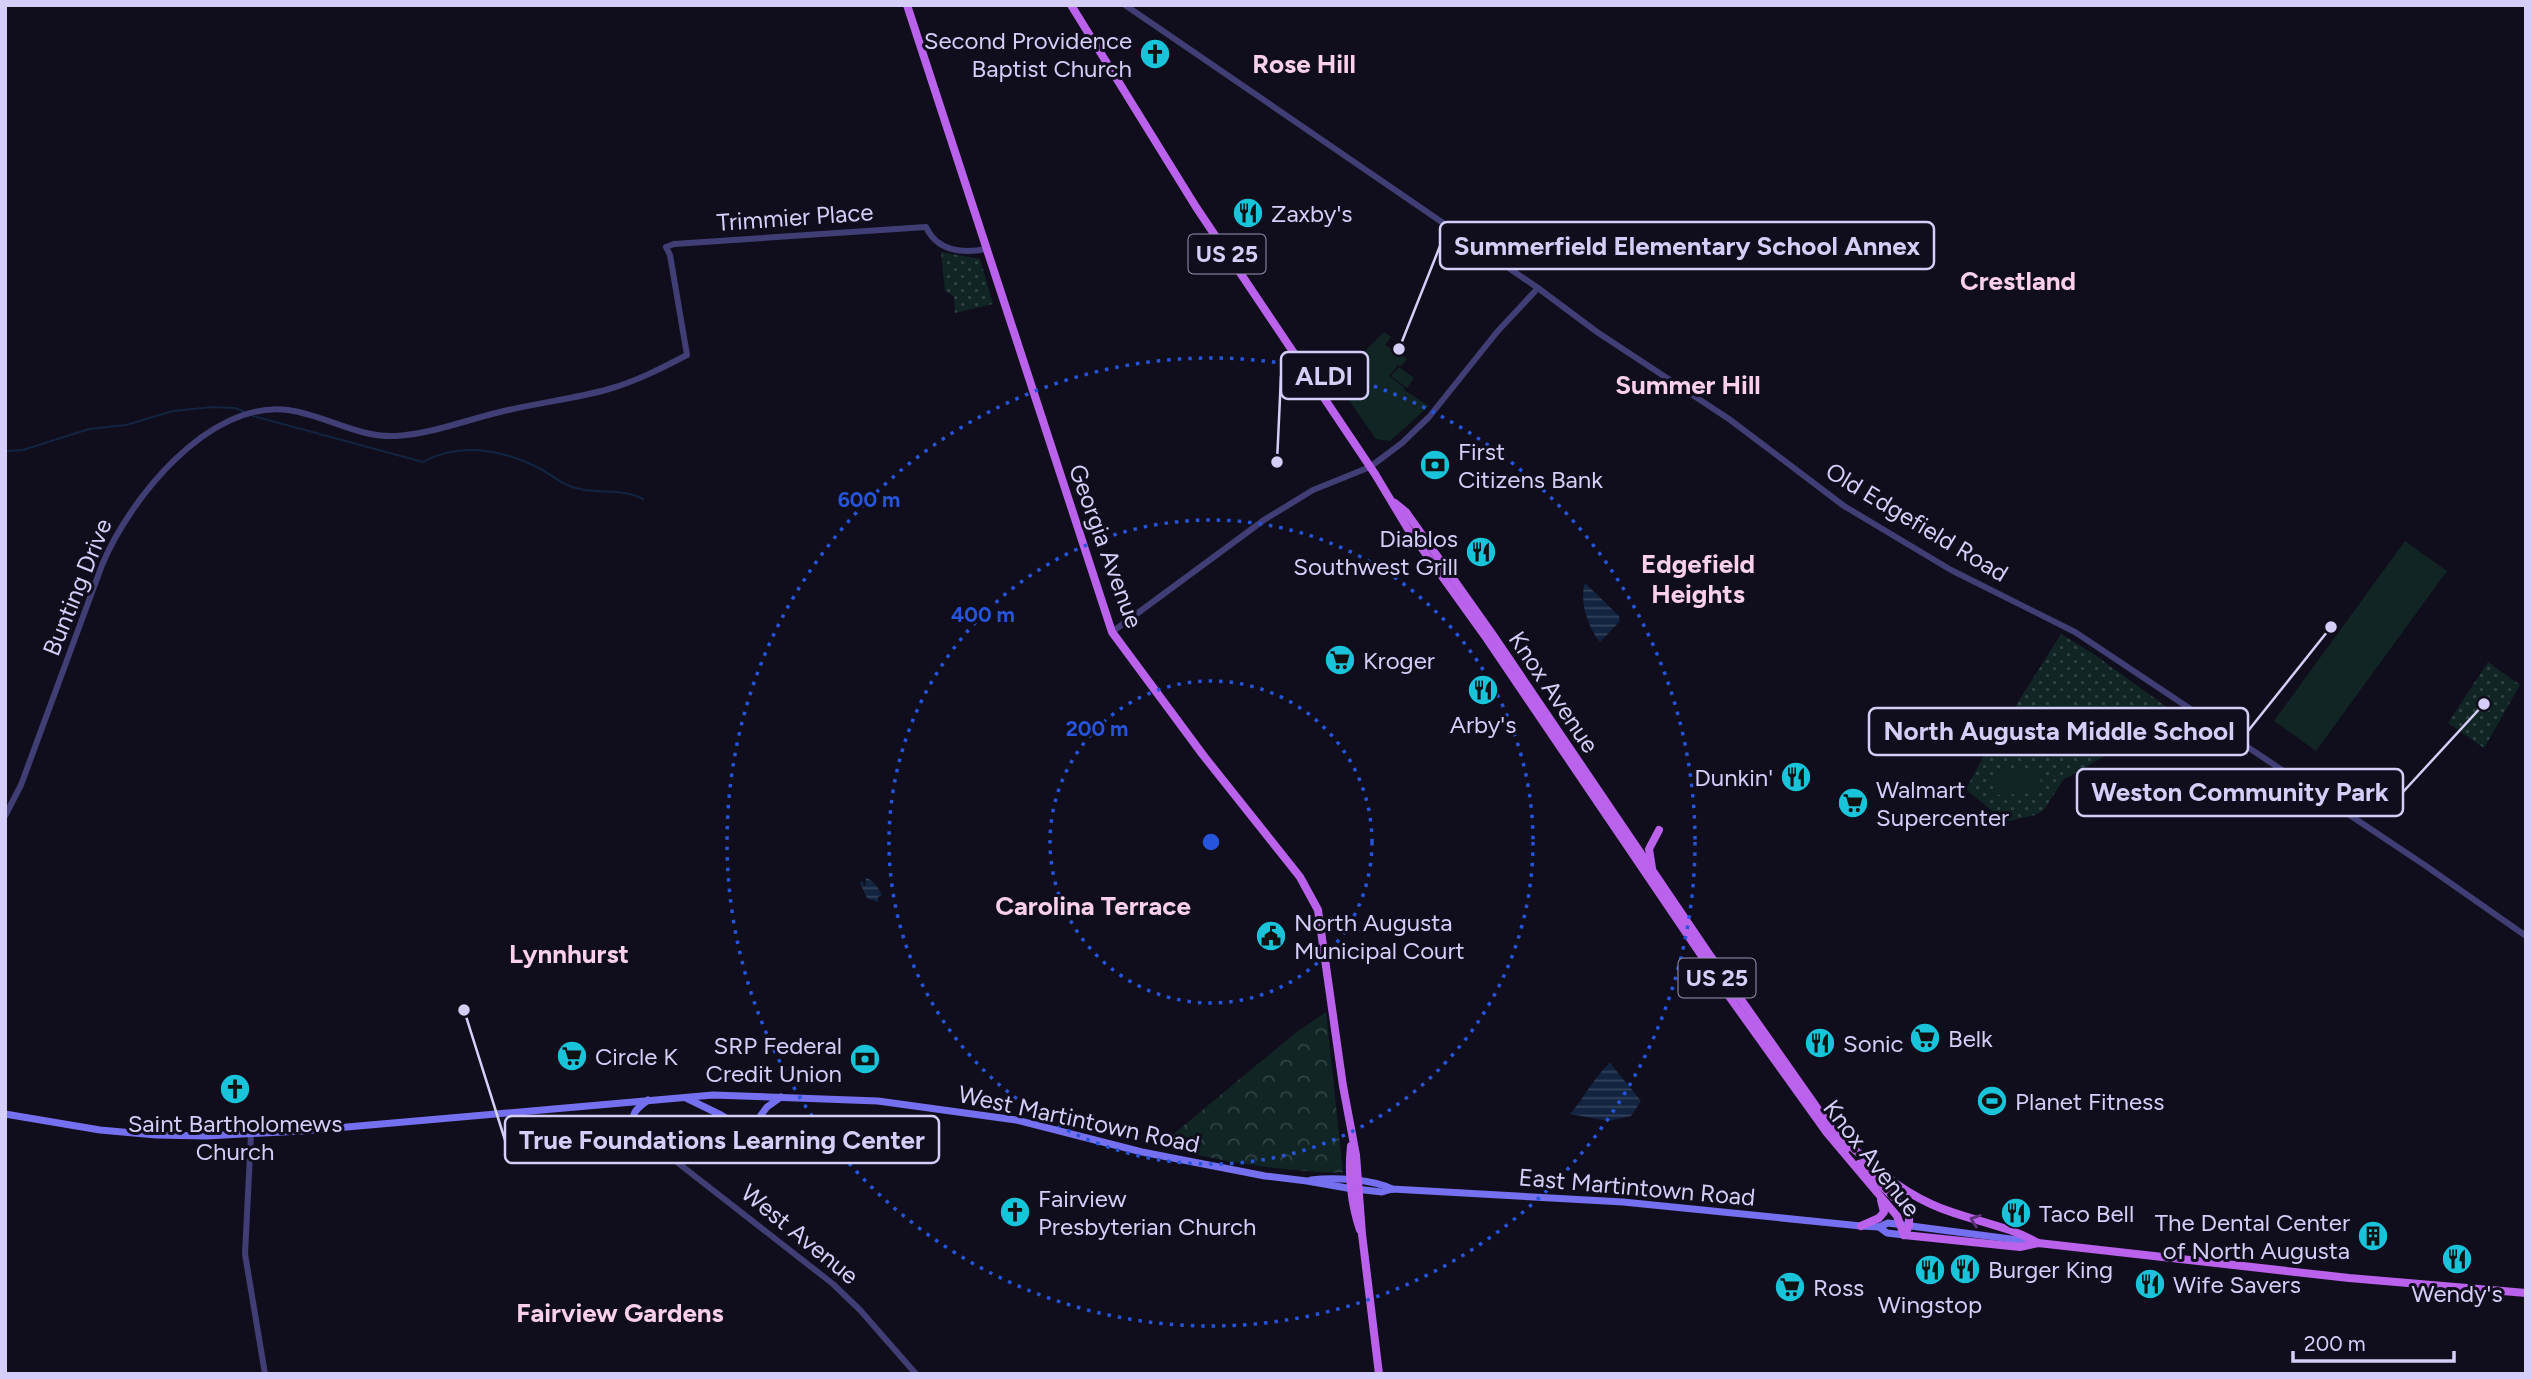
<svg xmlns="http://www.w3.org/2000/svg" width="2531" height="1379" font-family="Figtree,sans-serif">
<style>
.grass{fill:url(#grass-dots)}
.forest{fill:url(#forest-crowns)}
.garden{fill:#112525}
.water{fill:url(#water-rules)}
.lines{fill:none;stroke-linecap:round;stroke-linejoin:round}
.stream{stroke:#132440;stroke-width:2}
.tertiary{stroke:#413e76;stroke-width:6}
.secondary{stroke:#7570ef;stroke-width:7}
.primary{stroke:#bb62ed;stroke-width:8}
.oneway{stroke:#5d347a}
.ring{fill:none;stroke:#2654da;stroke-width:3.5;stroke-dasharray:3.5 7}
.labels{text-anchor:middle;dominant-baseline:central;stroke-width:6;stroke-linejoin:round;paint-order:stroke}
.shield{fill:#100e1c;stroke:#9994b7;stroke-width:2}
.shield-label{font-size:23px;font-weight:bold;fill:#d4cef9}
.poi-label{font-size:24px;fill:#d4cef9;stroke:#100e1c;text-anchor:start}
.street-label{font-size:24px;fill:#d4cef9;stroke:#100e1c}
.neighbourhood-label{font-size:26px;font-weight:bold;fill:#fad0ea;stroke:#100e1c}
.centre{fill:#2654da;stroke:#100e1c;stroke-width:3.5}
.ring-label{font-size:21px;text-anchor:middle;font-weight:bold;fill:#2654da;stroke:#100e1c;stroke-width:6;stroke-linejoin:round;paint-order:stroke}
.leader{fill:none;stroke:#d4cef9;stroke-width:2.5}
.callout-dot{fill:#d4cef9;stroke:#100e1c;stroke-width:2.5}
.callout{fill:#100e1c;stroke:#d4cef9;stroke-width:2.5}
.callout-label{font-size:26px;text-anchor:middle;font-weight:bold;fill:#d4cef9}
</style>
<defs>
<pattern id="grass-dots" width="8" height="8" patternUnits="userSpaceOnUse" patternTransform="scale(1.75)"><rect width="8" height="8" fill="#112525"/><path d="M2 2h.1M6 6h.1" fill="none" stroke="#334345" stroke-width="1.8" stroke-linecap="round"/></pattern>
<pattern id="forest-crowns" width="20" height="18" patternUnits="userSpaceOnUse" patternTransform="scale(1.75)"><rect width="20" height="18" fill="#112525"/><path d="M2 6a3 3 0 1 1 6 0M12 15a3 3 0 1 1 6 0" fill="none" stroke="#334345"/></pattern>
<pattern id="water-rules" width="6" height="5" patternUnits="userSpaceOnUse" patternTransform="scale(1.75)"><rect width="6" height="5" fill="#132440"/><path d="M0 2.5h6" fill="none" stroke="#34435c"/></pattern>
</defs>
<rect width="100%" height="100%" fill="#100e1c"/>
<!-- grass -->
<g class="grass">
<path d="M941,252L980,259L993,304L955,313L954,296L945,291Z"/>
<path d="M2061,634L2092,653L2182,718L2155,737L2112,752L2063,780L2044,810L2035,815L2005,822L1966,789L1982,759Z"/>
<path d="M2488,662L2520,685L2484,748L2448,723Z"/>
</g>
<!-- forest -->
<path class="forest" d="M1326,1012L1343,1172C1318,1176 1179,1158 1164,1142L1294,1034Z"/>
<!-- garden -->
<g class="garden">
<path d="M1384,332L1391,337L1385,345L1407,359L1401,366L1398,365L1389,376L1405,388L1404,390L1429,406L1390,441L1376,439L1339,386L1340,376Z"/>
<path d="M1399,367L1414,378L1407,388L1391,376Z"/>
<path d="M2405,541L2447,571L2316,751L2274,721Z"/>
<path d="M2073,698L2074,710L2054,711L2053,699Z"/>
<path d="M2040,768L2041,793L1995,795V770Z"/>
</g>
<!-- water -->
<g class="water">
<path d="M1585,583L1619,616L1620,621L1600,642C1588,628 1579,600 1585,583Z"/>
<path d="M866,878C874,880 878,888 882,895L878,897V902L867,898L860,883L862,880L865,887Z"/>
<path d="M1610,1063L1641,1101L1631,1116L1609,1121L1570,1114C1585,1097 1593,1078 1610,1063Z"/>
</g>
<g class="lines">
<!-- stream -->
<g class="stream">
<path d="M253,416L423,462C458,442 501,449 537,467C551,474 563,486 580,489C601,494 623,488 643,499"/>
<path d="M5,451L23,450L89,429L126,425L173,411L212,407L235,408L245,412"/>
</g>
<!-- tertiary -->
<g class="tertiary">
<path d="M1125,5L1538,288L1597,332L1729,419L1844,506L1951,570L2075,632L2426,866L2526,936"/>
<path d="M1112,632L1264,520L1313,490L1370,467L1402,443L1429,417L1497,332L1538,288"/>
<path d="M5,816L21,785L102,565C129,500 208,400 288,410C325,415 358,438 396,436C431,434 466,420 500,412C536,403 574,399 609,389C637,381 662,368 687,355L670,255L666,247L674,244L926,227C937,251 962,254 986,249"/>
<path d="M251,1134L245,1254L265,1374"/>
<path d="M646,1138L833,1284L860,1310L916,1374"/>
</g>
<!-- secondary -->
<g class="secondary">
<path d="M686,1098L721,1115L748,1132"/>
<path d="M5,1114L100,1130L156,1135L206,1136L301,1131L713,1095L878,1101L1016,1120L1142,1152L1265,1176L1307,1181L1347,1188L1382,1192L1392,1189L1623,1202L1861,1226L1879,1227L1888,1223L2034,1242"/>
<path d="M764,1128L761,1115L767,1107L781,1097"/>
<path d="M636,1129C629,1114 636,1109 648,1100"/>
<path d="M1311,1180C1333,1177 1373,1179 1392,1189"/>
<path d="M1879,1227L1887,1233L1904,1235"/>
</g>
<!-- primary -->
<g class="primary">
<path d="M907,5L1112,632L1203,755L1300,877L1318,910L1343,1086L1356,1155L1362,1234L1379,1374"/>
<path d="M1071,5L1196,207L1375,474L1408,529L1487,639L1731,999L1827,1133L1897,1216L1904,1235"/>
<path d="M1395,503L1406,512L1493,635L1709,954L1846,1149"/>
<path d="M1652,868L1649,849L1659,830"/>
<path d="M1843,1139C1871,1165 1896,1188 1931,1204C1965,1220 2006,1224 2038,1243"/>
<path d="M1351,1146C1348,1173 1351,1204 1360,1230"/>
<path d="M1859,1164L1909,1212V1226L1904,1235"/>
<path d="M1861,1226L1879,1218L1884,1212L1881,1200"/>
<path d="M1904,1235L2020,1247L2038,1243L2349,1278L2526,1293"/>
</g>
</g>
<!-- one-way arrows -->
<defs><path id="oneway-chevron" d="M-2-3.5L2.5 0L-2 3.5" fill="none" stroke-width="1.6" stroke-linecap="round" stroke-linejoin="round" transform="scale(1.75)"/></defs>
<use class="oneway" href="#oneway-chevron" transform="translate(1975 1220) rotate(-161)"/>
<!-- distance rings -->
<g class="ring">
<circle cx="1211" cy="842" r="161"/>
<circle cx="1211" cy="842" r="322"/>
<circle cx="1211" cy="842" r="484"/>
</g>
<!-- icons -->
<defs>
<g id="church-disc" transform="scale(1.575)"><circle r="9.5" fill="#19c4db" stroke="#100e1c"/><path d="M-1.2-6h2.4v3.5h3.3v2.4h-3.3V6h-2.4V-.1h-3.3v-2.4h3.3Z" fill="#111"/></g>
<g id="restaurant-disc" transform="scale(1.575)"><circle r="9.5" fill="#19c4db" stroke="#100e1c"/><path d="M-5-6h1v4h1v-4h1v4h1v-4h1v5L-1.5 .5V6h-2V.5L-5-1ZM5-6V6H3V1.5H1.5Q1.5-4 5-6Z" fill="#111"/></g>
<g id="bank-disc" transform="scale(1.575)"><circle r="9.5" fill="#19c4db" stroke="#100e1c"/><path d="M-6-4H6V4H-6ZM0-2.3a2.3 2.3 0 1 0 0 4.6a2.3 2.3 0 1 0 0-4.6Z" fill="#111"/></g>
<g id="supermarket-disc" transform="scale(1.575)"><circle r="9.5" fill="#19c4db" stroke="#100e1c"/><path d="M-6-5.5h2.5l.6 2H6L4.5 2H-2.5L-4.4-4H-6ZM-1.5 3.2a1.3 1.3 0 1 0 .1 0ZM3 3.2a1.3 1.3 0 1 0 .1 0Z" fill="#111"/></g>
<g id="civic-disc" transform="scale(1.575)"><circle r="9.5" fill="#19c4db" stroke="#100e1c"/><path d="M-.6-6.5H3V-4.5H.6V-3L4-1V1h2V6H-6V1h2V-1L-.6-3ZM-1.2 2.5V6h2.4V2.5Z" fill="#111"/></g>
<g id="stadium-disc" transform="scale(1.575)"><circle r="9.5" fill="#19c4db" stroke="#100e1c"/><path d="M0-5a6.5 5 0 1 0 0 10a6.5 5 0 1 0 0-10ZM-3.5-1.8h7v3.6h-7Z" fill="#111"/></g>
<g id="building-disc" transform="scale(1.575)"><circle r="9.5" fill="#19c4db" stroke="#100e1c"/><path d="M-4-6H4V6H1V3H-1V6H-4ZM-2.5-4.3h1.7v1.8h-1.7ZM.8-4.3h1.7v1.8H.8ZM-2.5-1h1.7V.8h-1.7ZM.8-1h1.7V.8H.8Z" fill="#111"/></g>
</defs>
<g fill-rule="evenodd">
<use href="#church-disc" x="1155" y="54"/>
<use href="#restaurant-disc" x="1248" y="213"/>
<use href="#bank-disc" x="1435" y="465"/>
<use href="#restaurant-disc" x="1481" y="552"/>
<use href="#supermarket-disc" x="1340" y="660"/>
<use href="#restaurant-disc" x="1483" y="690"/>
<use href="#restaurant-disc" x="1796" y="777"/>
<use href="#supermarket-disc" x="1853" y="803"/>
<use href="#civic-disc" x="1271" y="936"/>
<use href="#supermarket-disc" x="1925" y="1038"/>
<use href="#restaurant-disc" x="1820" y="1043"/>
<use href="#supermarket-disc" x="572" y="1056"/>
<use href="#bank-disc" x="865" y="1059"/>
<use href="#church-disc" x="235" y="1089"/>
<use href="#stadium-disc" x="1992" y="1101"/>
<use href="#church-disc" x="1015" y="1212"/>
<use href="#restaurant-disc" x="2016" y="1213"/>
<use href="#building-disc" x="2373" y="1236"/>
<use href="#restaurant-disc" x="2457" y="1259"/>
<use href="#restaurant-disc" x="1965" y="1269"/>
<use href="#restaurant-disc" x="1930" y="1270"/>
<use href="#restaurant-disc" x="2150" y="1284"/>
<use href="#supermarket-disc" x="1790" y="1287"/>
</g>
<g class="labels">
<!-- shield labels -->
<g class="shield">
<rect x="1188.5" y="234.5" width="77" height="39" rx="5"/>
<rect x="1678.5" y="958.5" width="77" height="39" rx="5"/>
</g>
<g class="shield-label">
<text x="1227" y="254">US 25</text>
<text x="1717" y="978">US 25</text>
</g>
<!-- poi labels -->
<g class="poi-label">
<text x="1132" y="40" text-anchor="end">Second Providence<tspan x="1132" dy="28">Baptist Church</tspan></text>
<text x="1271" y="213">Zaxby's</text>
<text x="1458" y="451">First<tspan x="1458" dy="28">Citizens Bank</tspan></text>
<text x="1458" y="538" text-anchor="end">Diablos<tspan x="1458" dy="28">Southwest Grill</tspan></text>
<text x="1363" y="660">Kroger</text>
<text x="1483" y="724" text-anchor="middle">Arby's</text>
<text x="1773" y="777" text-anchor="end">Dunkin'</text>
<text x="1876" y="789">Walmart<tspan x="1876" dy="28">Supercenter</tspan></text>
<text x="1294" y="922">North Augusta<tspan x="1294" dy="28">Municipal Court</tspan></text>
<text x="1948" y="1038">Belk</text>
<text x="1843" y="1043">Sonic</text>
<text x="842" y="1045" text-anchor="end">SRP Federal<tspan x="842" dy="28">Credit Union</tspan></text>
<text x="595" y="1056">Circle K</text>
<text x="2015" y="1101">Planet Fitness</text>
<text x="235" y="1123" text-anchor="middle">Saint Bartholomews<tspan x="235" dy="28">Church</tspan></text>
<text x="1038" y="1198">Fairview<tspan x="1038" dy="28">Presbyterian Church</tspan></text>
<text x="2039" y="1213">Taco Bell</text>
<text x="2350" y="1222" text-anchor="end">The Dental Center<tspan x="2350" dy="28">of North Augusta</tspan></text>
<text x="1988" y="1269">Burger King</text>
<text x="2173" y="1284">Wife Savers</text>
<text x="1813" y="1287">Ross</text>
<text x="2457" y="1293" text-anchor="middle">Wendy's</text>
<text x="1930" y="1304" text-anchor="middle">Wingstop</text>
</g>
<!-- street labels -->
<g class="street-label">
<text transform="translate(795 217) rotate(-4)">Trimmier Place</text>
<text transform="translate(1917 522) rotate(31)">Old Edgefield Road</text>
<text transform="translate(1106 546) rotate(70)">Georgia Avenue</text>
<text transform="translate(77 587) rotate(-68)">Bunting Drive</text>
<text transform="translate(1554 692) rotate(56)">Knox Avenue</text>
<text transform="translate(1079 1119) rotate(12)">West Martintown Road</text>
<text transform="translate(1872 1158) rotate(52)">Knox Avenue</text>
<text transform="translate(1637 1187) rotate(5)">East Martintown Road</text>
<text transform="translate(800 1234) rotate(39)">West Avenue</text>
</g>
<!-- neighbourhood labels -->
<g class="neighbourhood-label">
<text x="1304" y="64">Rose Hill</text>
<text x="2018" y="281">Crestland</text>
<text x="1688" y="385">Summer Hill</text>
<text x="1698" y="564">Edgefield<tspan x="1698" dy="30">Heights</tspan></text>
<text x="1093" y="906">Carolina Terrace</text>
<text x="569" y="954">Lynnhurst</text>
<text x="620" y="1313">Fairview Gardens</text>
</g>
</g>
<circle cx="1211" cy="842" r="10" class="centre"/>
<g class="ring-label">
<text x="869" y="507">600 m</text>
<text x="983" y="622">400 m</text>
<text x="1097" y="736">200 m</text>
</g>
<!-- callouts -->
<path class="leader" d="M1399 349L1440 246M1277 462L1281 376M2331 627L2248 731M2484 704L2403 792M464 1010L505 1140"/>
<g class="callout-dot">
<circle cx="1399" cy="349" r="7"/>
<circle cx="1277" cy="462" r="7"/>
<circle cx="2331" cy="627" r="7"/>
<circle cx="2484" cy="704" r="7"/>
<circle cx="464" cy="1010" r="7"/>
</g>
<g class="callout">
<rect x="1440" y="222" width="494" height="47" rx="7"/>
<rect x="1281" y="352" width="87" height="47" rx="7"/>
<rect x="1869" y="708" width="379" height="47" rx="7"/>
<rect x="2077" y="769" width="326" height="47" rx="7"/>
<rect x="505" y="1116" width="434" height="47" rx="7"/>
</g>
<g class="callout-label">
<text x="1687" y="255">Summerfield Elementary School Annex</text>
<text x="1324" y="385">ALDI</text>
<text x="2059" y="740">North Augusta Middle School</text>
<text x="2240" y="801">Weston Community Park</text>
<text x="722" y="1149">True Foundations Learning Center</text>
</g>
<!-- border -->
<rect width="2531" height="1379" fill="none" stroke="#d4cef9" stroke-width="14"/>
<!-- scale -->
<path d="M2293 1351v10h161v-10" fill="none" stroke="#d4cef9" stroke-width="3.5"/>
<text x="2304" y="1351" font-size="21" fill="#d4cef9" stroke="#100e1c" stroke-width="5" paint-order="stroke">200 m</text>
</svg>
